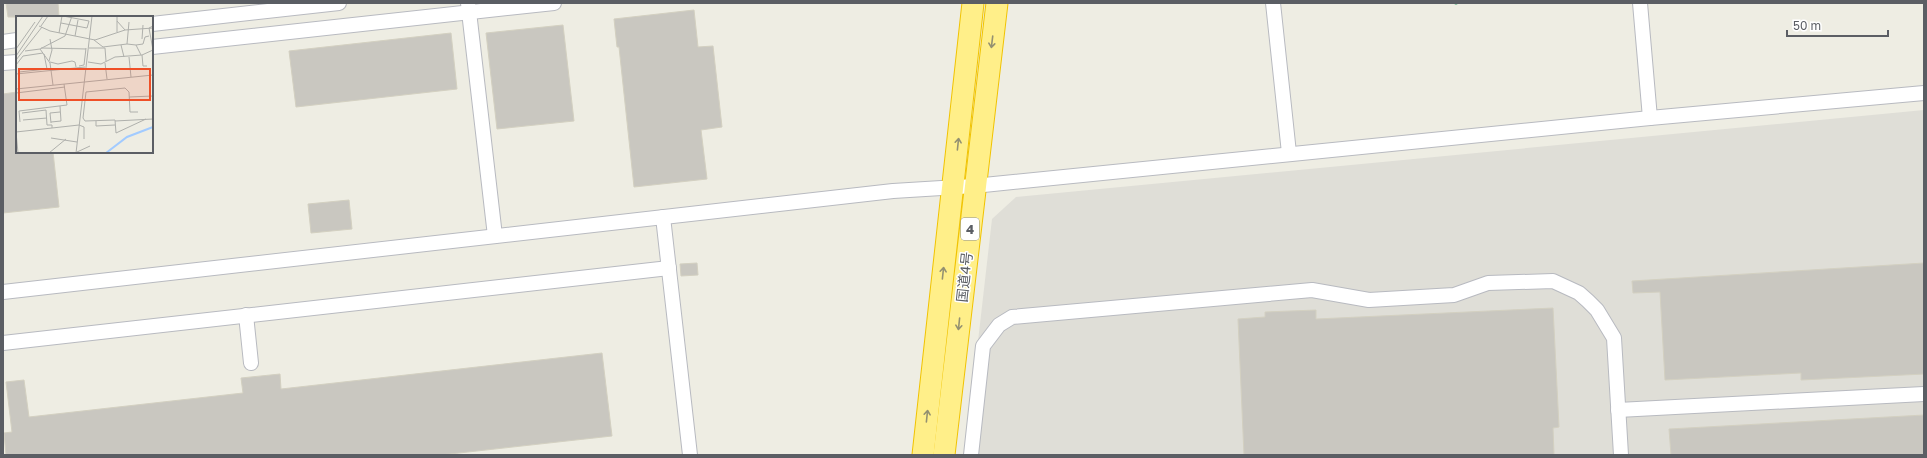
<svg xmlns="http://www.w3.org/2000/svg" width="1927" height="458" font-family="'Golos Text','Noto Sans JP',sans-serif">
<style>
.industrial{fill:#dfded7}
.building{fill:#c9c7c0;stroke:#d3d0c1}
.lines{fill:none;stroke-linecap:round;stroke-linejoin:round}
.minor-casing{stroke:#b8bac0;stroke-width:16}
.highway-casing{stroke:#f1c300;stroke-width:23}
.path{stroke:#97c8ab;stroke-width:2.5;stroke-dasharray:4 2;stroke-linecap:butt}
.minor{stroke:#fff;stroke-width:14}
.highway{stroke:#ffef89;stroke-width:21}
.oneway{stroke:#949171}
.labels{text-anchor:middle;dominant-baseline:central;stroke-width:3;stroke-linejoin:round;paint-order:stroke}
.shield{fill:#fff;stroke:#8c8e92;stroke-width:1}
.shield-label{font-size:13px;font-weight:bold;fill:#5b5e64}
.street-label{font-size:14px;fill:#5b5e64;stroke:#fff}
.inset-river{fill:none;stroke:#a2cbff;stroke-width:2}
.inset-road{fill:none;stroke:#afb0ac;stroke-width:1}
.view{fill:#ef5028;fill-opacity:0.15;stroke:#ef5028;stroke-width:2}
.inset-edge{fill:none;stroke:#5b5e64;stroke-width:2}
</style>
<rect width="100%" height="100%" fill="#eeede3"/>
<!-- industrial -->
<path class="industrial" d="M1924,110V455H965L992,219L1016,197Z"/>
<!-- building -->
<g class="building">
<path d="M6,3H58L59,17H8Z"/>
<path d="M694,10L698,47L713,46L722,127L701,130L707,179L634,187L619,47H617L614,19Z"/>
<path d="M563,25L574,121L497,129L486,33Z"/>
<path d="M451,33L457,89L296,107L289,51Z"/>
<path d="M17,92V152H53L59,207L3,213V94Z"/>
<path d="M349,200L352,229L311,233L308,204Z"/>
<path d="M697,263L698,275L681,276L680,264Z"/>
<path d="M1924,263V374L1801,380V373L1665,380L1660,292L1633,293L1632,281Z"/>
<path d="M1553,308L1559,427L1553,428L1554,455H1244L1238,319L1265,317V312L1316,310V319Z"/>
<path d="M602,353L612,436L441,455H6L4,433L12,432L6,382L24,380L29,417L243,393L241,378L280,374L281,389Z"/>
<path d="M1924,415V455H1671L1669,429Z"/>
</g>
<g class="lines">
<!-- minor casing -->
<g class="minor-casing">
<g id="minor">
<path d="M468,3L495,236"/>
<path d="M1273,3L1289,153"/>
<path d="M1640,3L1650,118"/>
<path d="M152,24L339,3"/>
<path d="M3,42L17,40"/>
<path d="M152,47L554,3"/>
<path d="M3,63L17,62"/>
<path d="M663,217L690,455"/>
<path d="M3,292L893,191L974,186L1650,118L1924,93"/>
<path d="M246,315L251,363"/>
<path d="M3,343L669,268"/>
<path d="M1618,410L1924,394"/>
<path d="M971,455L983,346L999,325L1012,317L1312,290L1369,300L1454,295L1488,283L1553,281L1579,293L1588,301L1597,310L1614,338L1621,455"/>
</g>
</g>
<!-- highway casing -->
<g class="highway-casing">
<g id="highway">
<path d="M923,455L973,3"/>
<path d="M944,455L997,3"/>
</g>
</g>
<!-- path -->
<path class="path" d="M1456,3V5"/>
<!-- minor -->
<use href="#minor" class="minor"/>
<!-- highway -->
<use href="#highway" class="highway"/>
</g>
<!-- one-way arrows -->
<defs><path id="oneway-shaft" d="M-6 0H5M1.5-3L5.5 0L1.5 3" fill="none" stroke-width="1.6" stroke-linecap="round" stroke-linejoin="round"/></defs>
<g class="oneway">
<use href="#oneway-shaft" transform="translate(992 42) rotate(97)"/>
<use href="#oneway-shaft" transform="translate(958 144) rotate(-84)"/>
<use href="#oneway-shaft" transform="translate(943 273) rotate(-84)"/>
<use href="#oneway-shaft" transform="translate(959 324) rotate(96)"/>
<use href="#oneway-shaft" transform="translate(927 416) rotate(-84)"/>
</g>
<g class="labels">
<!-- shield labels -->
<rect class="shield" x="961" y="218" width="18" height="22" rx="3"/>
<g class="shield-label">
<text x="970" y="229">4</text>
</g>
<!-- street labels -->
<g class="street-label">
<text transform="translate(964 277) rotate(-84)">国道4号</text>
</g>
</g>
<!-- overview -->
<g transform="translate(16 16)">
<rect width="137" height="137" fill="#eeede3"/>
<path class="inset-river" d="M90,137L111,121L137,111"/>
<path class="inset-road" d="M47,0L73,5L71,12M101,5L109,14M45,7L71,12M23,10L34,15L79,24L109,14L137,12M25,10L32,0M137,10L133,12L137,34M101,16V0M43,17L46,0M59,20L62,4M126,23L127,9M78,24L87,31L111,28L113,6M111,28L120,29L125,39M105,29L108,41M120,29L127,28L129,21L133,20M25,32L70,33M73,32H89M89,32L90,45M0,33L19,6M24,33L34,47L37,69M9,35L24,33L49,20L56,0M126,39L127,50H131M0,40L27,0M113,41L115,61M0,44L26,11M33,45L36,34L34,23M34,46L42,48L56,45L59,46L60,51M72,46L85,48L99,41L126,39L137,34M89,47L91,63M0,49L7,40L27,37M63,50L68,49L70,32M3,56L31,53L28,38M0,58L69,51M0,73L137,59M0,77L49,71M113,81L137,80M122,96H114L113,76L109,72L70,76L67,102L69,105L99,104L100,117L130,103M6,97L30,94L31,109H36V112M7,104L31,102M80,105V110L99,109M99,105L137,103M4,106L3,95L51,89L48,68M35,106L45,105L44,90M35,107L34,97L44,96M0,116L63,109L68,111V123M0,116L2,137M35,122L61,126M61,136L74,130M33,137L50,123M60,137L76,0"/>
<path class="view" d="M3,53H134V84H3Z"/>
<rect width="137" height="137" class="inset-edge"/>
</g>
<!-- border -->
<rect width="1927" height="458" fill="none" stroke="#5b5e64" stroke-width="8"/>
<!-- scale -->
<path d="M1787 30v6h101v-6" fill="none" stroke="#5b5e64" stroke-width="2"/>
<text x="1793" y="30" font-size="12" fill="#5b5e64" stroke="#ffffff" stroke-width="3" paint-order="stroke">50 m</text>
</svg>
